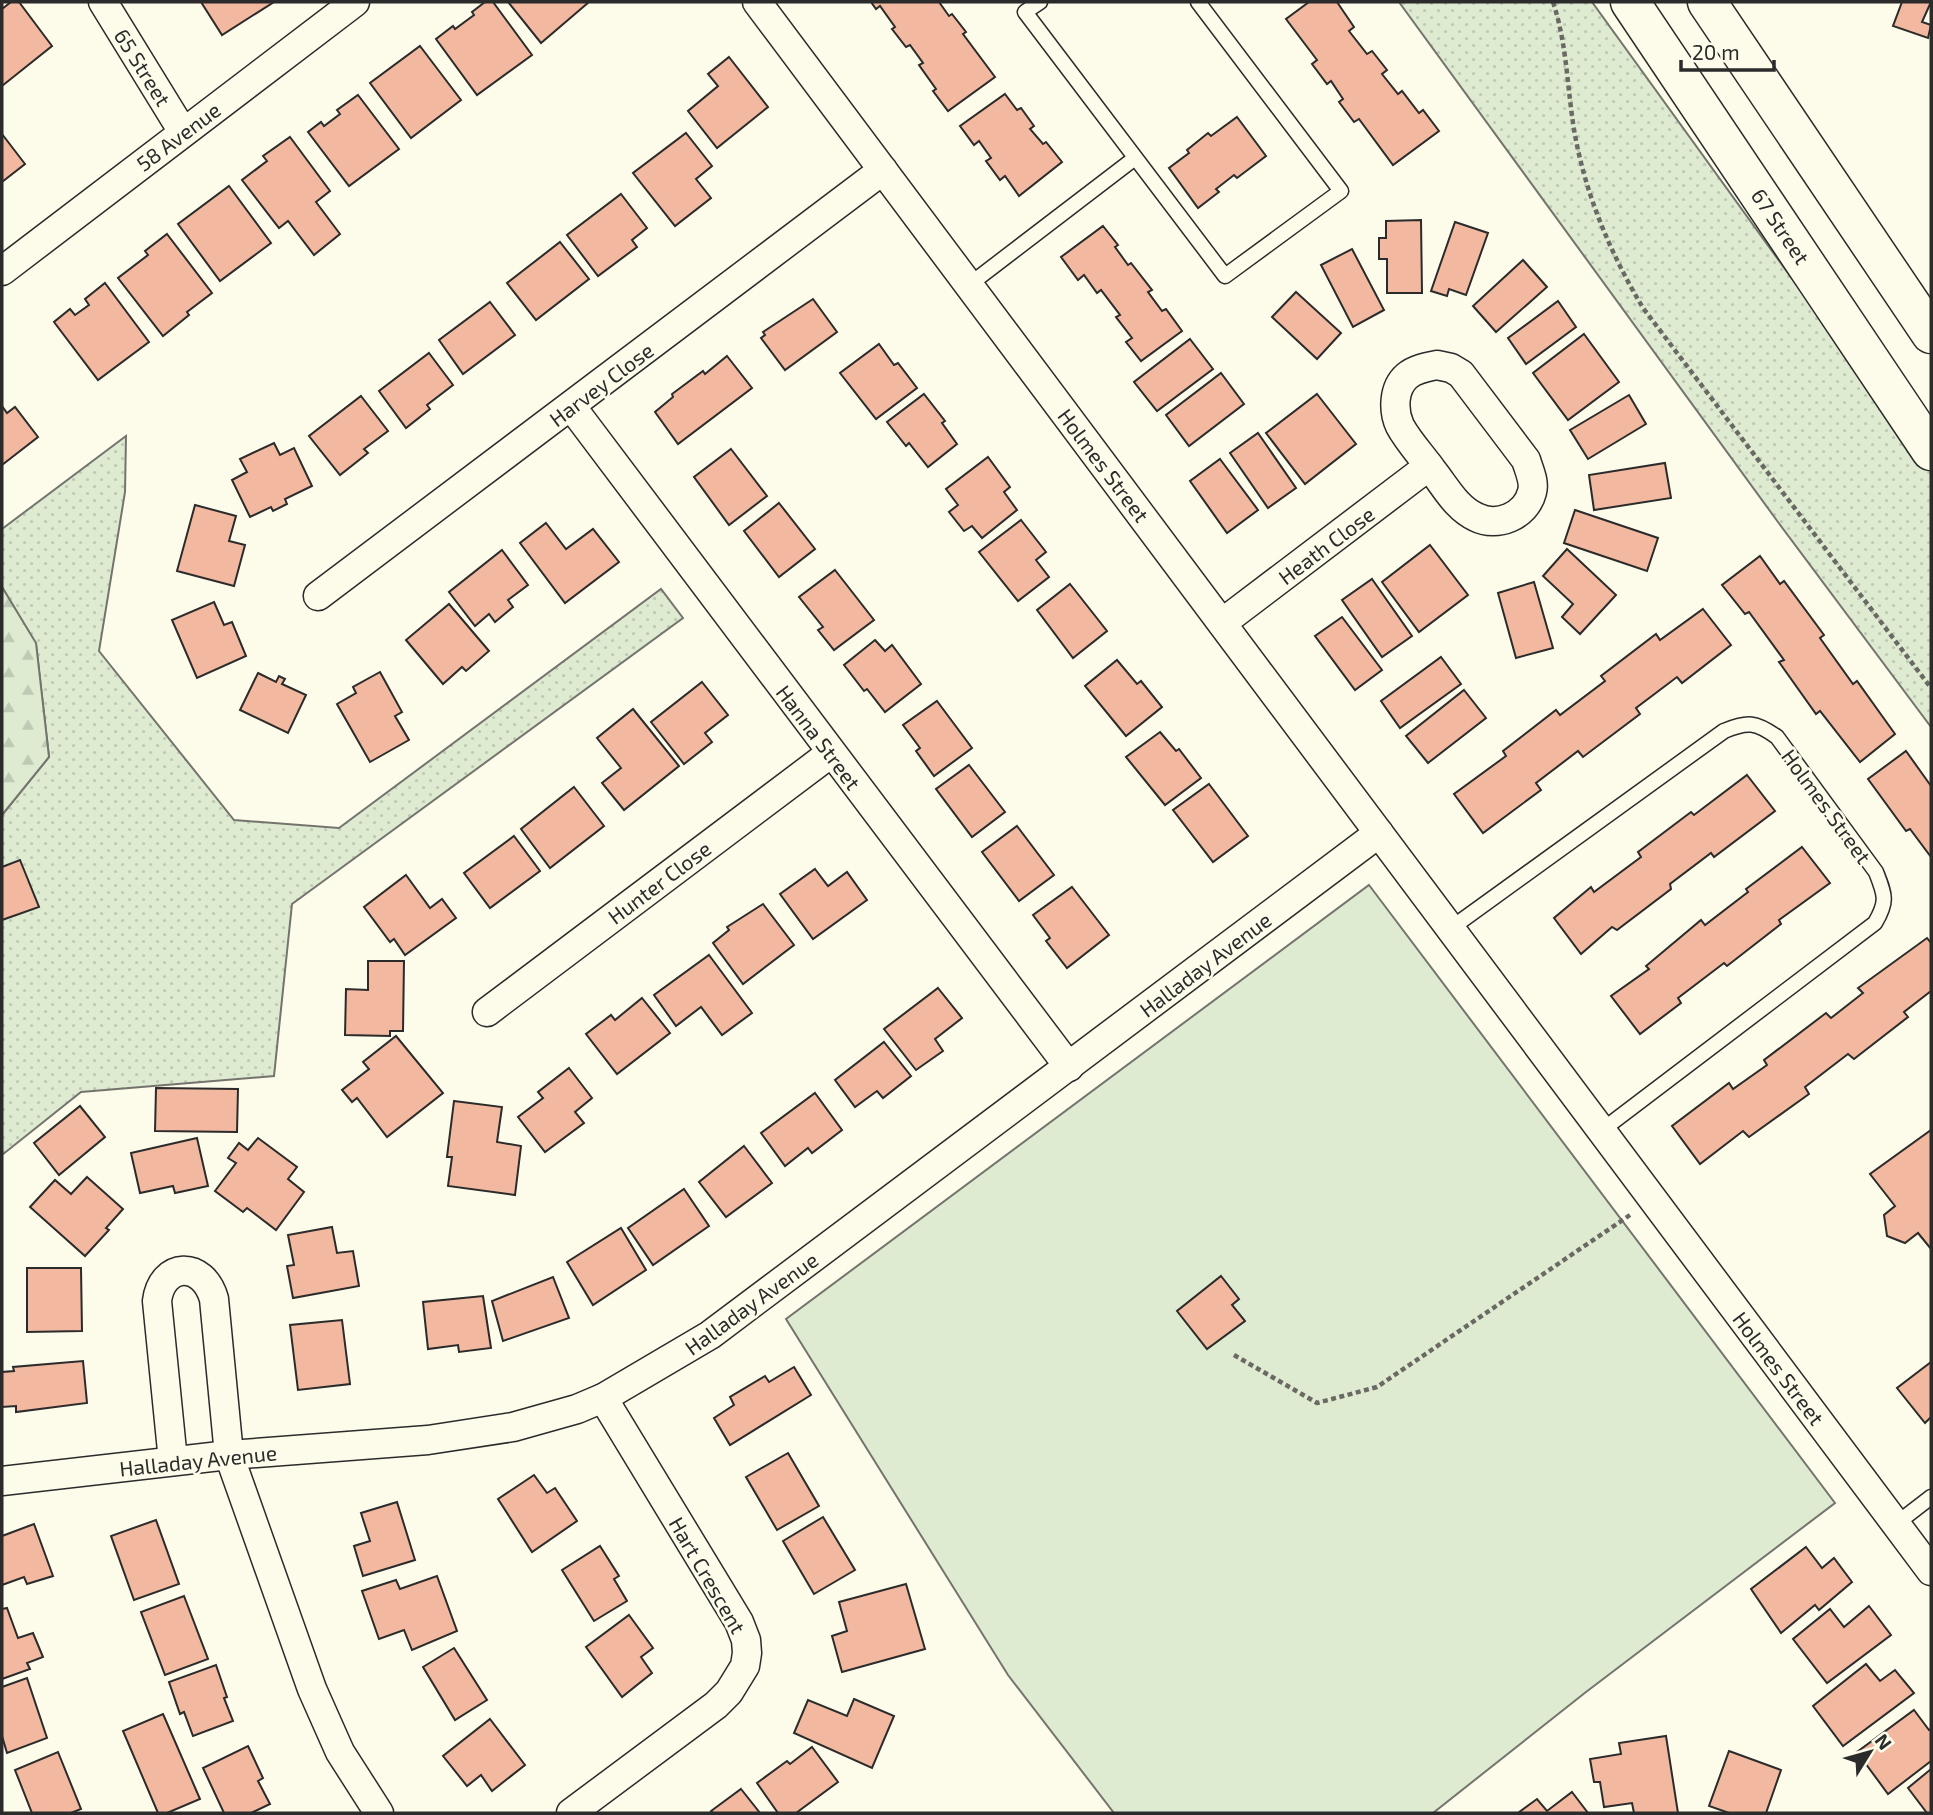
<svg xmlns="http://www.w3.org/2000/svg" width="1933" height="1815" font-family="'Exo 2',sans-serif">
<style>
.grass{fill:url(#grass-dots);stroke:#74746e;stroke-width:2}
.forest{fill:url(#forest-firs);stroke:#74746e;stroke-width:2}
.park{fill:#deebd1;stroke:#74746e;stroke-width:2}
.building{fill:#f2b8a0;stroke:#2b2b2b;stroke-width:2}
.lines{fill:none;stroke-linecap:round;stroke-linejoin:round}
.lane-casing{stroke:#2b2b2b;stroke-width:17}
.street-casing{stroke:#2b2b2b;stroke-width:31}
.primary-casing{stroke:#2b2b2b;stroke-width:41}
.path{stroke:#6a6964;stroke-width:4.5;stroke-dasharray:5 3.5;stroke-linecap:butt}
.lane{stroke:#fdfbea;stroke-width:14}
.street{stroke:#fdfbea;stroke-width:28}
.primary{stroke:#fdfbea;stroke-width:38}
.labels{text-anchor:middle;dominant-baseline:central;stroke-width:5;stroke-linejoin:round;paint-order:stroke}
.street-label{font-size:21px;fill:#2b2b2b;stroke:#fdfbea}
</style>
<defs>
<pattern id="grass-dots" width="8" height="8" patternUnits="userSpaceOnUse" patternTransform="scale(1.75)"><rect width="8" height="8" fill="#deebd1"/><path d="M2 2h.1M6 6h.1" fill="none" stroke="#bfcab4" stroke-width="1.8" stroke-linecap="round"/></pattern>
<pattern id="forest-firs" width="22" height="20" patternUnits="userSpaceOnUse" patternTransform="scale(1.75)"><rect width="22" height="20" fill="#deebd1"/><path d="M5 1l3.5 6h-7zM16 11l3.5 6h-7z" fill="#bfcab4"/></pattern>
</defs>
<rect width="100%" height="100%" fill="#fdfbea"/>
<!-- grass -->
<g class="grass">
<path d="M1399,2H1592L1931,471V727L1778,522Z"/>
<path d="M126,436L125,492L99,651L234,820L339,828L661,589L683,618L292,904L274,1076L81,1092L2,1155V815L49,757L36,644L2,587V529Z"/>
</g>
<!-- forest -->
<path class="forest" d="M2,587L36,643L49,757L2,815Z"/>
<!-- park -->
<path class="park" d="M1369,885L1835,1503L1586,1692L1433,1813H1114L1008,1675L786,1319Z"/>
<!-- building -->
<g class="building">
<path d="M11,2H19L52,46L2,86V9Z"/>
<path d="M201,2H274L222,35Z"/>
<path d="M485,2H493L532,55L477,95L436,39L453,26L455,29L474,15L472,12Z"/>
<path d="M508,2H589L541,43Z"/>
<path d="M871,2H939L949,16L952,14L966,32L963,34L995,77L948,111L933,91L936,89L919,65L923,63L910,45L906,47L892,29L895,27L880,6L876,9Z"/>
<path d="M1309,2H1337L1354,27L1349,31L1367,54L1372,51L1387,70L1382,74L1398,94L1402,91L1419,113L1423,110L1439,131L1393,165L1359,119L1354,122L1339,102L1343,99L1331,81L1327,84L1312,64L1317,60L1286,19Z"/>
<path d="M1902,2H1931L1922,22L1931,25L1928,38L1893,26Z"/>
<path d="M420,46L461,100L411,138L370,83Z"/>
<path d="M729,57L768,107L717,148L688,111L718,86L708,74Z"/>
<path d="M1005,94L1017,110L1021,108L1034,126L1030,129L1043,144L1046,142L1062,162L1019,196L1005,176L1000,180L986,161L991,158L979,141L974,145L960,126Z"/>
<path d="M358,95L399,149L349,186L308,132L321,122L324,126L340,114L337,110Z"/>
<path d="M1237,117L1266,156L1237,178L1234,175L1216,189L1219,192L1198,208L1169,168L1189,153L1187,150L1208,133L1211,136Z"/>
<path d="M686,133L712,166L696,179L711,198L675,226L633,173Z"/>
<path d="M2,134L25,164L2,182Z"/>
<path d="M290,137L330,191L316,202L340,234L314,255L288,221L279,228L242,180L267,161L263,156Z"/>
<path d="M229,186L271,243L220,281L178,224Z"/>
<path d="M621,194L647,228L632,240L637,247L598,276L567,235Z"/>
<path d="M1421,220L1422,293H1387V259H1379V238H1386V221Z"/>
<path d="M1455,222L1488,233L1466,295L1449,289L1447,296L1431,291Z"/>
<path d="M1103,226L1118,245L1115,247L1128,265L1131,263L1152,290L1148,292L1162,311L1166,309L1182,331L1141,361L1126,342L1132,338L1116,317L1120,315L1101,290L1097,293L1084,275L1078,280L1061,257Z"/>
<path d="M167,234L212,293L187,312L189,315L163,336L118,278L148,255L145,251Z"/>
<path d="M560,242L589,279L536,320L507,283Z"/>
<path d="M1352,249L1384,310L1353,327L1321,265Z"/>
<path d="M1523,260L1547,287L1496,332L1473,306Z"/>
<path d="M105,283L149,342L98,380L54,322L70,309L75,315L89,305L85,299Z"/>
<path d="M1296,292L1341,333L1317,359L1272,317Z"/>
<path d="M813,299L837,332L785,370L761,338L765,335L763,332Z"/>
<path d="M1558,301L1576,327L1526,364L1508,338Z"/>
<path d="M490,302L515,335L463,374L439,340Z"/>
<path d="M1584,334L1619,382L1568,420L1533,373Z"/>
<path d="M1190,339L1213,369L1157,411L1134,382Z"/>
<path d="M879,344L894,365L898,363L917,388L876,419L840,373Z"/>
<path d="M429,353L453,385L427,405L430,409L406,428L379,391Z"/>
<path d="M727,356L752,388L678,444L655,412L673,397L672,394L703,371L705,374Z"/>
<path d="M1221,373L1244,404L1189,446L1166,415Z"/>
<path d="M924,394L945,421L942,423L957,444L928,467L909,443L906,446L887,422Z"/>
<path d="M1317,394L1356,444L1305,484L1266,433Z"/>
<path d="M1629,395L1646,424L1588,459L1570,430Z"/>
<path d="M361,396L388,431L364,449L368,453L340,475L309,436Z"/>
<path d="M2,406L7,413L15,407L38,437L2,465Z"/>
<path d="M1258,433L1296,488L1268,508L1230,453Z"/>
<path d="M274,443L280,455L294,448L312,486L285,499L287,504L273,511L271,507L250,517L232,480L247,472L240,459Z"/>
<path d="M731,449L767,496L729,525L694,477Z"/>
<path d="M988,457L1010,487L1004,492L1017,510L982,538L972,526L964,531L949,512L958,505L946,489Z"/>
<path d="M1220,459L1258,510L1227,533L1190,481Z"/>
<path d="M1665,463L1671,498L1594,510L1589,475Z"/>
<path d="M779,503L815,549L779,577L744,531Z"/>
<path d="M195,505L236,516L229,541L245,545L234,586L177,571Z"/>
<path d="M1575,510L1658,538L1647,571L1564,543Z"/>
<path d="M1021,520L1046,552L1036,560L1049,577L1018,601L979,552Z"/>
<path d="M546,523L566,549L593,529L619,562L565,603L520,543Z"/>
<path d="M1430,545L1468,595L1419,632L1382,582Z"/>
<path d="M1567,549L1616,595L1580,634L1562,617L1573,604L1543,576Z"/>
<path d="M502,550L528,585L508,600L513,607L495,622L489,614L475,626L449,592Z"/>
<path d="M1760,556L1780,584L1784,581L1824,635L1820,638L1853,684L1857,681L1895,734L1860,762L1820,711L1816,714L1779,662L1784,660L1749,612L1745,614L1722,585Z"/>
<path d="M835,570L874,620L834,650L818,630L823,627L799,597Z"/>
<path d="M1372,579L1412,636L1382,657L1342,600Z"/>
<path d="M1534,582L1553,648L1516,658L1498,593Z"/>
<path d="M1070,584L1107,631L1073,658L1037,610Z"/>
<path d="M214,602L224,625L232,622L246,656L197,678L172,620Z"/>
<path d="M449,604L489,651L466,671L462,667L443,684L406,640Z"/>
<path d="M1703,609L1731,645L1682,683L1677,677L1636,708L1640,714L1583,757L1578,751L1536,783L1541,790L1483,833L1454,794L1506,756L1503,751L1556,710L1560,715L1605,681L1601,676L1656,634L1660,640Z"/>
<path d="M1342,617L1382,670L1355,690L1315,636Z"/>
<path d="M875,640L885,651L892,645L921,684L885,712L867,689L864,691L844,665Z"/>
<path d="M1441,657L1461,684L1400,728L1381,701Z"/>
<path d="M1117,660L1137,684L1141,681L1162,707L1126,736L1085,686Z"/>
<path d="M380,672L402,712L395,716L409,740L370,762L337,704L356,693L353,687Z"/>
<path d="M258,673L276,682L279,676L285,679L282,684L306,695L288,733L240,710Z"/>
<path d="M702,682L728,715L705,733L712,742L684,764L651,722Z"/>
<path d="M1464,690L1486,718L1428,763L1406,736Z"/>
<path d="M937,701L972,748L934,776L916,751L920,748L903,725Z"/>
<path d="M633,709L679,766L624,810L602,783L621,768L597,738Z"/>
<path d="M1160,732L1176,751L1179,749L1201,778L1165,805L1126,757Z"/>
<path d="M1906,751L1931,786V857L1910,829L1906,831L1868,779Z"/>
<path d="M969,765L1005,812L972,837L936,789Z"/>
<path d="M1747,775L1775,811L1714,857L1711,853L1670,884L1671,889L1617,930L1612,927L1581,954L1554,918L1591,887L1594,892L1641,857L1638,852L1691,812L1694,815Z"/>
<path d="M1209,784L1248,836L1213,862L1173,810Z"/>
<path d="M574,787L604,826L550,868L521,829Z"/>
<path d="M1017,826L1054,875L1019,901L982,852Z"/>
<path d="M514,836L540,871L490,908L464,873Z"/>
<path d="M1802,847L1830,883L1779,920L1781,924L1727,966L1724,963L1678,998L1681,1003L1640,1034L1611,996L1649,969L1646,966L1701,920L1705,925L1748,892L1746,889Z"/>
<path d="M20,860L39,907L2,920V867Z"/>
<path d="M815,869L828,886L847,872L867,900L813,939L780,894Z"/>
<path d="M406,875L430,908L442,899L456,918L405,955L394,939L390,942L364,907Z"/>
<path d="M1072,887L1109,935L1067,968L1046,941L1050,938L1033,915Z"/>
<path d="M763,904L794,945L743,984L713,943L729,930L727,927Z"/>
<path d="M1927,938L1931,943V991L1904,1012L1908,1017L1854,1059L1848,1054L1805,1087L1809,1094L1749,1137L1743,1131L1700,1164L1672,1126L1729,1083L1733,1089L1767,1065L1764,1060L1826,1013L1831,1018L1863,993L1858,988Z"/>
<path d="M709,955L752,1013L722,1035L701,1007L676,1026L654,995Z"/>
<path d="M368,961H404L403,1031H390V1036L345,1035L346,989L368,990Z"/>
<path d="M938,988L962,1018L935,1039L943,1051L916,1070L884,1029Z"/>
<path d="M642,998L670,1033L617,1074L586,1034L611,1015L615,1020Z"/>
<path d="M396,1036L443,1093L387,1137L357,1098L352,1102L342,1090L369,1069L363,1062Z"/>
<path d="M884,1042L911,1076L883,1098L877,1091L855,1107L835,1080Z"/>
<path d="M569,1068L592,1098L575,1112L584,1123L545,1152L518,1117L543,1098L538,1092Z"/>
<path d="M156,1088L238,1089L237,1132L155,1131Z"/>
<path d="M815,1093L842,1130L812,1153L808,1148L785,1166L761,1133Z"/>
<path d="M454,1101L502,1107L497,1142L521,1146L515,1195L448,1186L452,1157H447Z"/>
<path d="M80,1106L105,1137L59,1175L34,1143Z"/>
<path d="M1931,1130V1249L1918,1233L1905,1243L1887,1236L1884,1215L1895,1206L1870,1174Z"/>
<path d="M197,1138L208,1186L175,1193L173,1186L140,1193L131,1153Z"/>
<path d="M258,1138L297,1167L288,1179L304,1192L276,1230L247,1208L243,1212L215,1191L236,1163L228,1158L239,1143L248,1150Z"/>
<path d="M744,1146L772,1183L726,1217L699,1182Z"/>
<path d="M87,1177L123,1209L106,1228L109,1230L85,1256L30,1207L55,1180L71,1194Z"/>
<path d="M684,1189L709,1226L653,1265L628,1228Z"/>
<path d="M332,1227L337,1253L353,1251L359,1286L293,1298L287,1266L294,1265L288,1235Z"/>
<path d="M621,1228L646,1270L593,1305L567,1262Z"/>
<path d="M27,1268H81L82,1331L27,1332Z"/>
<path d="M1221,1276L1239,1299L1232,1305L1245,1321L1207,1349L1177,1311Z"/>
<path d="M553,1277L569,1318L503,1341L492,1301Z"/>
<path d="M483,1296L491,1348L459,1352L458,1345L428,1349L423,1302Z"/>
<path d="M342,1320L350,1384L298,1390L290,1325Z"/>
<path d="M83,1361L87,1403L16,1412V1406L2,1407V1372L14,1371L13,1367Z"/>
<path d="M1931,1362V1417L1925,1423L1897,1388Z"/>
<path d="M794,1367L811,1395L730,1445L714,1418L734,1405L730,1397L765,1376L769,1382Z"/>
<path d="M788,1453L819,1506L777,1530L746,1477Z"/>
<path d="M534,1475L547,1493L555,1488L577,1521L532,1552L498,1499Z"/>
<path d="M397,1502L415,1560L363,1576L354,1546L370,1541L361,1513Z"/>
<path d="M823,1517L855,1570L814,1594L783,1541Z"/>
<path d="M156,1520L179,1584L134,1600L111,1536Z"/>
<path d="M34,1524L53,1576L27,1584L24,1577L2,1585V1536Z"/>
<path d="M600,1546L619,1576L614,1579L627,1601L594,1621L562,1570Z"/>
<path d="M1806,1547L1822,1568L1834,1558L1852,1582L1819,1610L1815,1605L1781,1633L1751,1589Z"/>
<path d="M437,1576L457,1631L412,1650L404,1630L379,1639L362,1591L396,1580L400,1589Z"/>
<path d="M906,1584L925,1649L842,1672L832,1636L847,1631L839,1602Z"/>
<path d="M184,1596L208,1659L165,1675L141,1612Z"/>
<path d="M1869,1606L1891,1635L1827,1683L1793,1639L1830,1609L1844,1627Z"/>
<path d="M7,1608L18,1638L33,1633L43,1657L27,1663L30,1669L2,1679V1609Z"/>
<path d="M629,1615L653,1648L641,1657L652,1673L622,1697L586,1647Z"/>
<path d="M454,1648L487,1700L455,1720L423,1667Z"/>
<path d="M1866,1664L1880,1681L1895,1670L1914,1693L1843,1746L1813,1706Z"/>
<path d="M216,1665L227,1697L224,1698L233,1721L193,1736L184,1712L180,1714L169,1682Z"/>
<path d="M27,1678L47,1738L7,1753L2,1736V1687Z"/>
<path d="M854,1699L894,1716L872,1768L794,1733L808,1700L847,1716Z"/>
<path d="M1914,1710L1929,1730L1931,1729V1761L1888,1794L1857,1752Z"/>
<path d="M163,1714L200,1799L167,1813H158L123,1731Z"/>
<path d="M490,1719L525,1765L492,1791L481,1775L467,1786L443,1756Z"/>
<path d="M1666,1736L1678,1813H1634L1632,1803L1604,1807L1600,1782H1594L1590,1759L1621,1754L1619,1743Z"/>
<path d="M248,1746L263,1778L258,1781L270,1804L251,1813H224L203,1768Z"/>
<path d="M812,1747L838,1782L796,1813H778L757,1783L787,1761L790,1764Z"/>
<path d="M1729,1751L1781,1770L1766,1813H1729L1709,1806Z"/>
<path d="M58,1752L81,1809L71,1813H32L15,1770Z"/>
<path d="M1931,1769V1813H1927L1908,1788Z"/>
<path d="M741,1789L760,1813H713L711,1811Z"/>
<path d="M1572,1792L1588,1813H1518L1537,1799L1547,1811Z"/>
</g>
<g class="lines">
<!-- lane casing -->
<g class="lane-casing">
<g id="lane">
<path d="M1040,2L1025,12L1225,276L1341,191L1198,2"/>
<path d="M969,285L1135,158"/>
<path d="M1450,929L1724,731C1748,721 1756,722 1777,737L1876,872C1885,895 1888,901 1875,923L1601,1131"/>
<path d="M1896,1524L1931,1497"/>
</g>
</g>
<!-- street casing -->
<g class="street-casing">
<g id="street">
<path d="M103,2L183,132"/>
<path d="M757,2L1931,1571"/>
<path d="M2,271L355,2"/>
<path d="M1437,365L1451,368L1461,374L1526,460C1529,470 1535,482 1532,492C1526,516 1497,528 1476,517C1456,508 1445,486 1432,470C1422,456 1408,441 1400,426C1393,411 1393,388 1407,376C1415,369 1427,367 1437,365Z"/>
<path d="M571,406L1069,1067"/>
<path d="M318,596L883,170"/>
<path d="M1222,623L1429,466"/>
<path d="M487,1012L831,753"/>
<path d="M173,1461L157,1301C162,1262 203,1260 214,1299L229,1455L312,1689L340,1752L379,1813"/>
<path d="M2,1481L229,1455L428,1440L513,1427L577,1409L603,1398L710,1335L1379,833"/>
<path d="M571,1813L716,1705L729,1692L745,1666L747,1653L746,1640L739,1622L603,1398"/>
</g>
</g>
<!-- primary casing -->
<g class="primary-casing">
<g id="primary">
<path d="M1630,2L1931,451"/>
<path d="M1707,2L1931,334"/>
</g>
</g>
<!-- path -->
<g class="path">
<path d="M1553,2C1566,41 1567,82 1573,123C1583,189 1609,251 1643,308L1931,688"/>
<path d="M1234,1355L1317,1403L1377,1387L1630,1215"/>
</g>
<!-- lane -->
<use href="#lane" class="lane"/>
<!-- street -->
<use href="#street" class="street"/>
<!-- primary -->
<use href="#primary" class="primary"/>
</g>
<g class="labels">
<!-- street labels -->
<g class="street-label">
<text transform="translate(143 67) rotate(58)">65 Street</text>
<text transform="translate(178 136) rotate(-37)">58 Avenue</text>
<text transform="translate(1781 226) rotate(56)">67 Street</text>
<text transform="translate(601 384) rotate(-37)">Harvey Close</text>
<text transform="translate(1104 465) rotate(53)">Holmes Street</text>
<text transform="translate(1326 545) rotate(-37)">Heath Close</text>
<text transform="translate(819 737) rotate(53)">Hanna Street</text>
<text transform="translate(1827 806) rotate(54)">Holmes Street</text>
<text transform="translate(659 882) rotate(-37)">Hunter Close</text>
<text transform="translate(1205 964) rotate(-37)">Halladay Avenue</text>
<text transform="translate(751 1303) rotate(-36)">Halladay Avenue</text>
<text transform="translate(1779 1368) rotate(53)">Holmes Street</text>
<text transform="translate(198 1460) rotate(-6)">Halladay Avenue</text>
<text transform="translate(708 1575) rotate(60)">Hart Crescent</text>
</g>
</g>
<!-- border -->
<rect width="1933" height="1815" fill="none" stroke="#2b2b2b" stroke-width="7"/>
<!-- north arrow -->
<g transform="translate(1870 1752) rotate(53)" stroke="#fdfbea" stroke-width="5" paint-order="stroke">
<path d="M0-5L12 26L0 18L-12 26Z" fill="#2b2b2b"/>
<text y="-10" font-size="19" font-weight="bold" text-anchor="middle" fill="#2b2b2b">N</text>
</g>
<!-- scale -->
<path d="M1681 60v10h93v-10" fill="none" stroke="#2b2b2b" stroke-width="3.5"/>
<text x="1692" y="60" font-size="21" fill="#2b2b2b" stroke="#fdfbea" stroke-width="5" paint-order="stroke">20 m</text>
</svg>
